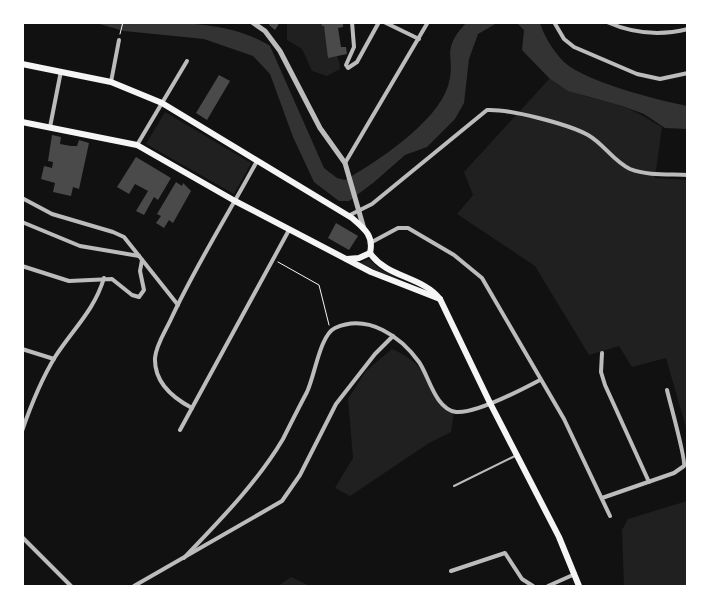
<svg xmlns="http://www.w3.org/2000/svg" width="710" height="609" font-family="'Varela Round',sans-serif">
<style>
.green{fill:#202020}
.water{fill:#333}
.building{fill:#4a4a4a}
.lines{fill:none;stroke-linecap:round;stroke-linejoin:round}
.path{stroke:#f5f5f5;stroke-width:1}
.service{stroke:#bcbcbc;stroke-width:2}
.minor{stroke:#bcbcbc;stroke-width:4}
.tertiary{stroke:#bcbcbc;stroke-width:5}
.primary{stroke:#f5f5f5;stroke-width:6}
</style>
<rect width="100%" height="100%" fill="#111"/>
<!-- green -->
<g class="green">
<path d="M287,23H323C327,40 341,56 340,69L327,76L312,71L302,49L287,40Z"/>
<path d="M550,78C578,98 590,96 621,106C637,111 648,120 662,127L655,178L687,180V431L666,358L632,367L619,346L589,355L535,266L457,214L473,195L464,172Z"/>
<path d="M165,112L251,163L234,194L146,144Z"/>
<path d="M369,259L378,268L408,284L360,263Z"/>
<path d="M392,349C426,364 423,378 443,401C447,405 451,408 454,412L451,432L429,443L350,496L335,488L353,458L348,399L366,371Z"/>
<path d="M687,501V586H624L622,530L628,519Z"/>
<path d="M291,577L310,586H278Z"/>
</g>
<!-- water -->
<g class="water">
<path d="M96,23C150,23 223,16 270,46L324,168L337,178L345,180C378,161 436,123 448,86C457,56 439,52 466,23H497L478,34L469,59L464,103L455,119L427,147L405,155L373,183L349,201H339L314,182L293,137L270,74L253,56L204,39L124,31Z"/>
<path d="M517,23H540C544,36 554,52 564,62C588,83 655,99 687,106V129L665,128L644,114L622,106L568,91L549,78L522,50L524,30Z"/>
</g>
<!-- building -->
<g class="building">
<path d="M270,22H280L275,30L269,25Z"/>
<path d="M321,22H343V27L338,28L341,47H346L347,54L328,58L324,26H322Z"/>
<path d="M219,75L230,81L207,120L196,113Z"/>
<path d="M52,135L61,137L60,144L71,146H77L79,140L89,143L79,189L73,187L71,196L53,192L55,183L41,179L44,166L52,168L53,162L48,161Z"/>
<path d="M136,157L171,178L158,200L154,197L144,215L136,211L148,191L135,184L129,194L117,187Z"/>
<path d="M176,182L182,186L183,183L191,191L173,223L169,220L164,228L156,223L161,216L157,214Z"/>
<path d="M336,223L358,236L349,250L328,238Z"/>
</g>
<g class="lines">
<!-- path -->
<g class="path">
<path d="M120,34L123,22"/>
<path d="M278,262L319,285L329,325"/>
</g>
<!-- service -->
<path class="service" d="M454,486L515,456"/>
<!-- minor -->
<g class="minor">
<path d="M352,22L354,47L346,65L348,68L357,62L379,22"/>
<path d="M384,22L419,39"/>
<path d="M554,22L564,39L574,47L637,74L660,79L688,73"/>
<path d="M607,22C634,34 660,36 688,29"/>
<path d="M111,82L119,40"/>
<path d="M50,127L61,71"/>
<path d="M137,145L187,61"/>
<path d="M345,163L428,22"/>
<path d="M22,198L52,214L113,232L124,237L178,305"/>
<path d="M348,216L372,204L487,110C510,109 568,124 588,135C604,144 613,161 630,169C648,176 669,174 688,175"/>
<path d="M22,222L80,246L139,256"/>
<path d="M372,242L398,228H408L454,255L482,278L564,419L610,516"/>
<path d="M22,266L69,281L112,279L132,295L139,297L144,290L140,271L142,260"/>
<path d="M22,349L54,359"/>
<path d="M602,353L601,372L605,385L649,482"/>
<path d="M192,408C173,398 154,382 155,358C156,345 165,332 171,319C196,265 229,213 257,161"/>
<path d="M180,430L289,230"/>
<path d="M22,431C31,405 41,380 55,357C73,329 94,311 104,278"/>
<path d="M602,498L674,473L684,466C686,459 670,403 667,390"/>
<path d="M22,537L71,586"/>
<path d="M184,558C219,521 257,483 283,439C291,423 299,407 307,392C315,375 320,335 335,328C368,313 401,337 419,362C429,376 435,409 456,412C475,414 523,389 540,380"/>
<path d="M451,571L505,553L522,579L533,586"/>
<path d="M134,586L282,501L300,475L336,404L375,354L393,336"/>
<path d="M548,586L575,574"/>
</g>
<!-- tertiary -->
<path class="tertiary" d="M252,22L265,31L280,51L320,128L345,163L364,229"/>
<!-- primary -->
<g class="primary">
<path d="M22,64L111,82L162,103L352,218C365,229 374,236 370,253"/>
<path d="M22,122L137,145L235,201L371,272L440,299"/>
<path d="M370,253C387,278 422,276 440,299L490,403L559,537L579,586"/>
<path d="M347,259L359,258L370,253"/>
</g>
</g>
<!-- border -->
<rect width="710" height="609" fill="none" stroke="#ffffff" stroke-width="48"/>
</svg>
